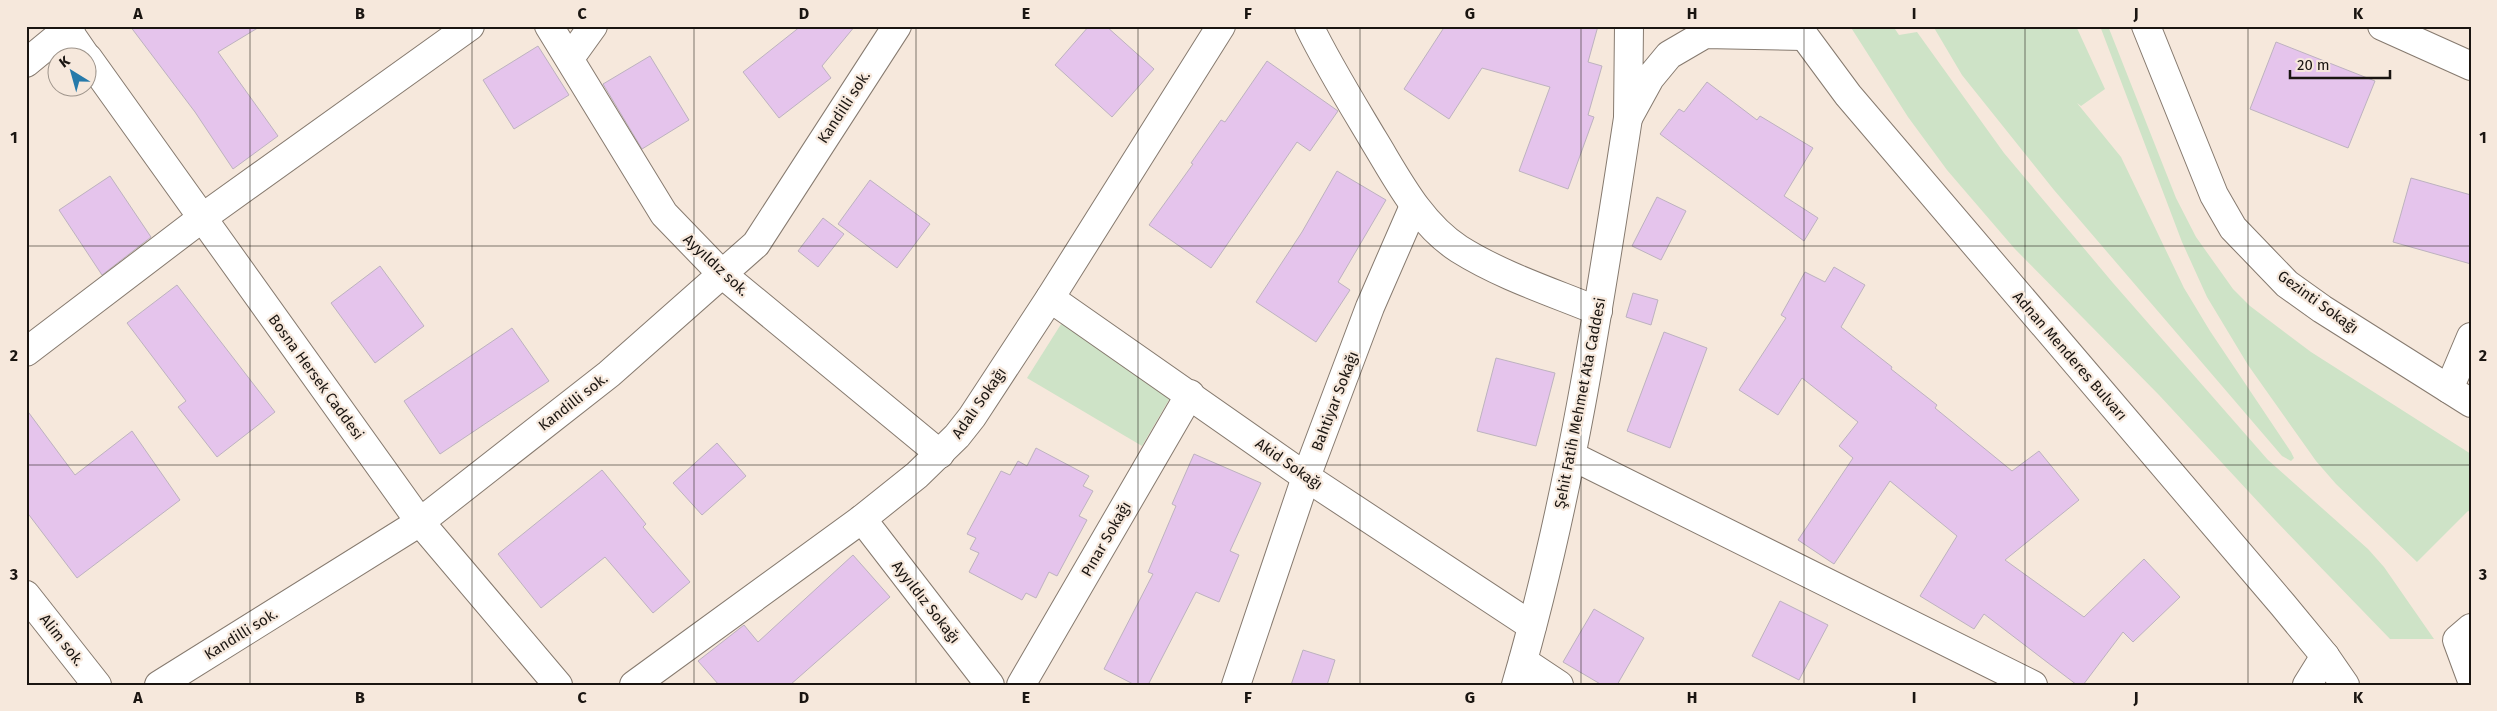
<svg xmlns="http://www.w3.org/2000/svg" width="2497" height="711" font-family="'Fira Sans',sans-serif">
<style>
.green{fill:#cee3c7}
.building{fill:#e5c4ec;stroke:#bdb2bf}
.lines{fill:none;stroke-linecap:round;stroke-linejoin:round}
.minor-casing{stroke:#867a6f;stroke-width:30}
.tertiary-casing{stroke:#867a6f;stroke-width:30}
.secondary-casing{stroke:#867a6f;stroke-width:30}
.minor{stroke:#fff;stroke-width:28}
.tertiary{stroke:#fff;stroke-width:28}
.secondary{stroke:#fff;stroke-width:28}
.grid{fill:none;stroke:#1a1511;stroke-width:1;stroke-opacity:0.55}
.labels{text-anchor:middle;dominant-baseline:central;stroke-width:4.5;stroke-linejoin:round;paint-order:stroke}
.street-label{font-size:15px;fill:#1a1511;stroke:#f6e8dc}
.neatline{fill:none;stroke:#1a1511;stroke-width:2}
.grid-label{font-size:16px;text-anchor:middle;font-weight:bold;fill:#1a1511}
</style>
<rect width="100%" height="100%" fill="#f6e8dc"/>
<!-- green -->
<g class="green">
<path d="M1850,26H1893L1899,35L1917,32L2004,153L2113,283L2268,460L2368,549L2384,567L2434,639H2390L2275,520L2159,395L2014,248L1947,170L1908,117Z"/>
<path d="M1933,26H2076L2105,89L2081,106L2077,103L2121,157L2184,288L2210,331L2291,452L2294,458L2291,461L2282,456L2054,190L1962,75Z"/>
<path d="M2100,26H2108L2176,198L2196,237L2233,289L2250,306L2311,352L2471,454V512L2468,511L2417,562L2336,484L2316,461L2248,365L2207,297L2182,242Z"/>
<path d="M1063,321L1170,398L1142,446L1027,378Z"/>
</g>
<!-- building -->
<g class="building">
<path d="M130,26H261L218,52L278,136L233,169L195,112Z"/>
<path d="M801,26H855L822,66L831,78L779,118L743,72Z"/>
<path d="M1089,26H1106L1154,69L1112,117L1055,65Z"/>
<path d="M1445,26H1598L1588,62L1602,66L1588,115L1594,117L1568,189L1519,171L1550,87L1482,68L1449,119L1404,89Z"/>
<path d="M2276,42L2375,81L2348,148L2250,109Z"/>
<path d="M538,46L569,95L514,129L483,80Z"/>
<path d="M650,56L689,120L642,149L603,84Z"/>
<path d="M1267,61L1338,111L1310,151L1297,142L1211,268L1149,225L1193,164L1191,163L1221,120L1225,122Z"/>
<path d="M1707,82L1757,120L1760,116L1813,148L1784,196L1818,218L1804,241L1660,134L1679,109L1684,112Z"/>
<path d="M1337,171L1386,200L1338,282L1350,290L1316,342L1256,302L1302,232Z"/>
<path d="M110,176L151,237L102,275L59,210Z"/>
<path d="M2411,178L2471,195V264L2393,242Z"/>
<path d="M870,180L930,224L897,268L838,224Z"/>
<path d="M1657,197L1686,211L1661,260L1632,246Z"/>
<path d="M823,218L844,234L818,267L798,251Z"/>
<path d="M380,266L424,326L375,363L331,303Z"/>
<path d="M1834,267L1865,285L1841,327L1892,367L1891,369L1937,405L1935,408L2012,471L2039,451L2079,500L2005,560L2084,617L2144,559L2180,597L2133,642L2123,632L2083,685H2077L1984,614L1974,629L1920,596L1957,536L1890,481L1834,564L1798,540L1853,458L1839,446L1858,422L1802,378L1778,415L1739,390L1786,318L1781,315L1805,272L1825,282Z"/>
<path d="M177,285L275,412L217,457L178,407L186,401L127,323Z"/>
<path d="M1633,293L1658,300L1651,325L1626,317Z"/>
<path d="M512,328L549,381L440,454L404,401Z"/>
<path d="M1664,332L1707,348L1670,448L1627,431Z"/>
<path d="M1496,358L1555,373L1536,446L1477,431Z"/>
<path d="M26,409L75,475L132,431L180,500L77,578L26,511Z"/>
<path d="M717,443L746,476L702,515L673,483Z"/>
<path d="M1036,448L1089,476L1083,486L1093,491L1079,516L1087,520L1057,576L1049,572L1036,598L1026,593L1022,600L969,572L979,553L970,549L976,538L967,534L1001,471L1010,475L1018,461L1027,466Z"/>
<path d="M1194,454L1261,483L1230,551L1239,555L1219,602L1196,592L1148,685H1135L1104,669L1153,574L1148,572L1176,506L1172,504Z"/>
<path d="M602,470L646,524L643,527L690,582L653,613L605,557L541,608L498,554Z"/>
<path d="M853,555L890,597L790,685H719L698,661L744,625L758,642Z"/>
<path d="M1780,601L1828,625L1799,680L1752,656Z"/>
<path d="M1594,609L1644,638L1617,685H1602L1563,662Z"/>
<path d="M1303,650L1335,660L1327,685H1291Z"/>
</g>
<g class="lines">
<!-- minor casing -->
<g class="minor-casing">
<g id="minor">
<path d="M549,26L664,214L722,274L940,454"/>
<path d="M2146,26L2214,195L2233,228L2287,284L2322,309L2471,403"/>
<path d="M570,58L593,26"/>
<path d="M26,63L71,26"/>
<path d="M1050,298L1306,477L1532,626"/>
<path d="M26,352L202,218L470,26"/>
<path d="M2449,389L2471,337"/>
<path d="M1572,456L2033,685"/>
<path d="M862,519L990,685"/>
<path d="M26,595L97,685"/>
<path d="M2471,628L2457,640L2471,678"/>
<path d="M1523,661L1559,685"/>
<path d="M159,685L420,522L609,374L756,244L897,26"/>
<path d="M634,685L862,519L917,475L957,436L972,417L1050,298L1221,26"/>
<path d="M1021,685L1190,394"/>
<path d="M1236,685L1306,477L1370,307L1414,206"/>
<path d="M2307,685L2325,656"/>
</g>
</g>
<!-- tertiary casing -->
<g class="tertiary-casing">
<g id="tertiary">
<path d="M1309,26C1328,65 1351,102 1373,139C1397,178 1419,223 1459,249C1502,276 1552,292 1598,311"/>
<path d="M2382,26L2471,66"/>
</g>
</g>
<!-- secondary casing -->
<g class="secondary-casing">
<g id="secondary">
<path d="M65,26L87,58"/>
<path d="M1629,26L1628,118L1650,78L1669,55L1705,34L1803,36"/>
<path d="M1797,26L1848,95L2283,605L2325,656L2345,685"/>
<path d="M88,58L420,522L558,685"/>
<path d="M1516,685C1570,499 1599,308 1628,118"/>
</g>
</g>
<!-- minor -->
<use href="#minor" class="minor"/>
<!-- tertiary -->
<use href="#tertiary" class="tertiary"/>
<!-- secondary -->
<use href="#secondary" class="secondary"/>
</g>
<!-- grid -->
<path class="grid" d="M250,26V685M472,26V685M694,26V685M916,26V685M1138,26V685M1360,26V685M1581,26V685M1804,26V685M2025,26V685M2248,26V685M26,246H2471M26,465H2471"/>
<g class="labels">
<!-- street labels -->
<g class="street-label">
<text transform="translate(844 107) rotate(-57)">Kandilli sok.</text>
<text transform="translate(716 265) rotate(43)">Ayyıldız sok.</text>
<text transform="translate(2318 302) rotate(36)">Gezinti Sokağı</text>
<text transform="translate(2070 356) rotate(49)">Adnan Menderes Bulvarı</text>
<text transform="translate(316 377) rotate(54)">Bosna Hersek Caddesi</text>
<text transform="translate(1335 401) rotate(-69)">Bahtiyar Sokağı</text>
<text transform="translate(573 402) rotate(-38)">Kandilli sok.</text>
<text transform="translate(979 403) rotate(-55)">Adalı Sokağı</text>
<text transform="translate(1580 403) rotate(-79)">Şehit Fatih Mehmet Ata Caddesi</text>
<text transform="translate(1289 464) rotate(35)">Akid Sokağı</text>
<text transform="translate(1106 539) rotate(-60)">Pınar Sokağı</text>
<text transform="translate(926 602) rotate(52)">Ayyıldız Sokağı</text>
<text transform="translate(241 634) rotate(-32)">Kandilli sok.</text>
<text transform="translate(62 640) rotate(52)">Alim sok.</text>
</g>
</g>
<!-- border -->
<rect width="2497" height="711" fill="none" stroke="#f6e8dc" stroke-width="55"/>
<!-- north arrow -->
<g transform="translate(72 72) rotate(323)"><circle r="24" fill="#f6e8dc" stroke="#9e948b"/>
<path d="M0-4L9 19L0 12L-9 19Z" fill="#267aaa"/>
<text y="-8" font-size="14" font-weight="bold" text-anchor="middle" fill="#1a1511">K</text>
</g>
<!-- scale -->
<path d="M2290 70v8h100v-8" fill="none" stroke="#1a1511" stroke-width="2.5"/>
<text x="2297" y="70" font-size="15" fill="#1a1511" stroke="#f6e8dc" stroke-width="4" paint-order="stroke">20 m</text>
<rect x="28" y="28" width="2442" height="656" class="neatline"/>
<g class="grid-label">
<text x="138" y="19">A</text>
<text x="360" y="19">B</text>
<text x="582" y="19">C</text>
<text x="804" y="19">D</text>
<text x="1026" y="19">E</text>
<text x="1248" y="19">F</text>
<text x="1470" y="19">G</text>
<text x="1692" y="19">H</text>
<text x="1914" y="19">I</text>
<text x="2136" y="19">J</text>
<text x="2358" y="19">K</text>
<text x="14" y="143">1</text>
<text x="2483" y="143">1</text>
<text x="14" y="361">2</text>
<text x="2483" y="361">2</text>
<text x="14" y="580">3</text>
<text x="2483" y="580">3</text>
<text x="138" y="703">A</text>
<text x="360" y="703">B</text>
<text x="582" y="703">C</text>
<text x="804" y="703">D</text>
<text x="1026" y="703">E</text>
<text x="1248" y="703">F</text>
<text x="1470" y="703">G</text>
<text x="1692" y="703">H</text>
<text x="1914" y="703">I</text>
<text x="2136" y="703">J</text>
<text x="2358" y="703">K</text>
</g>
</svg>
